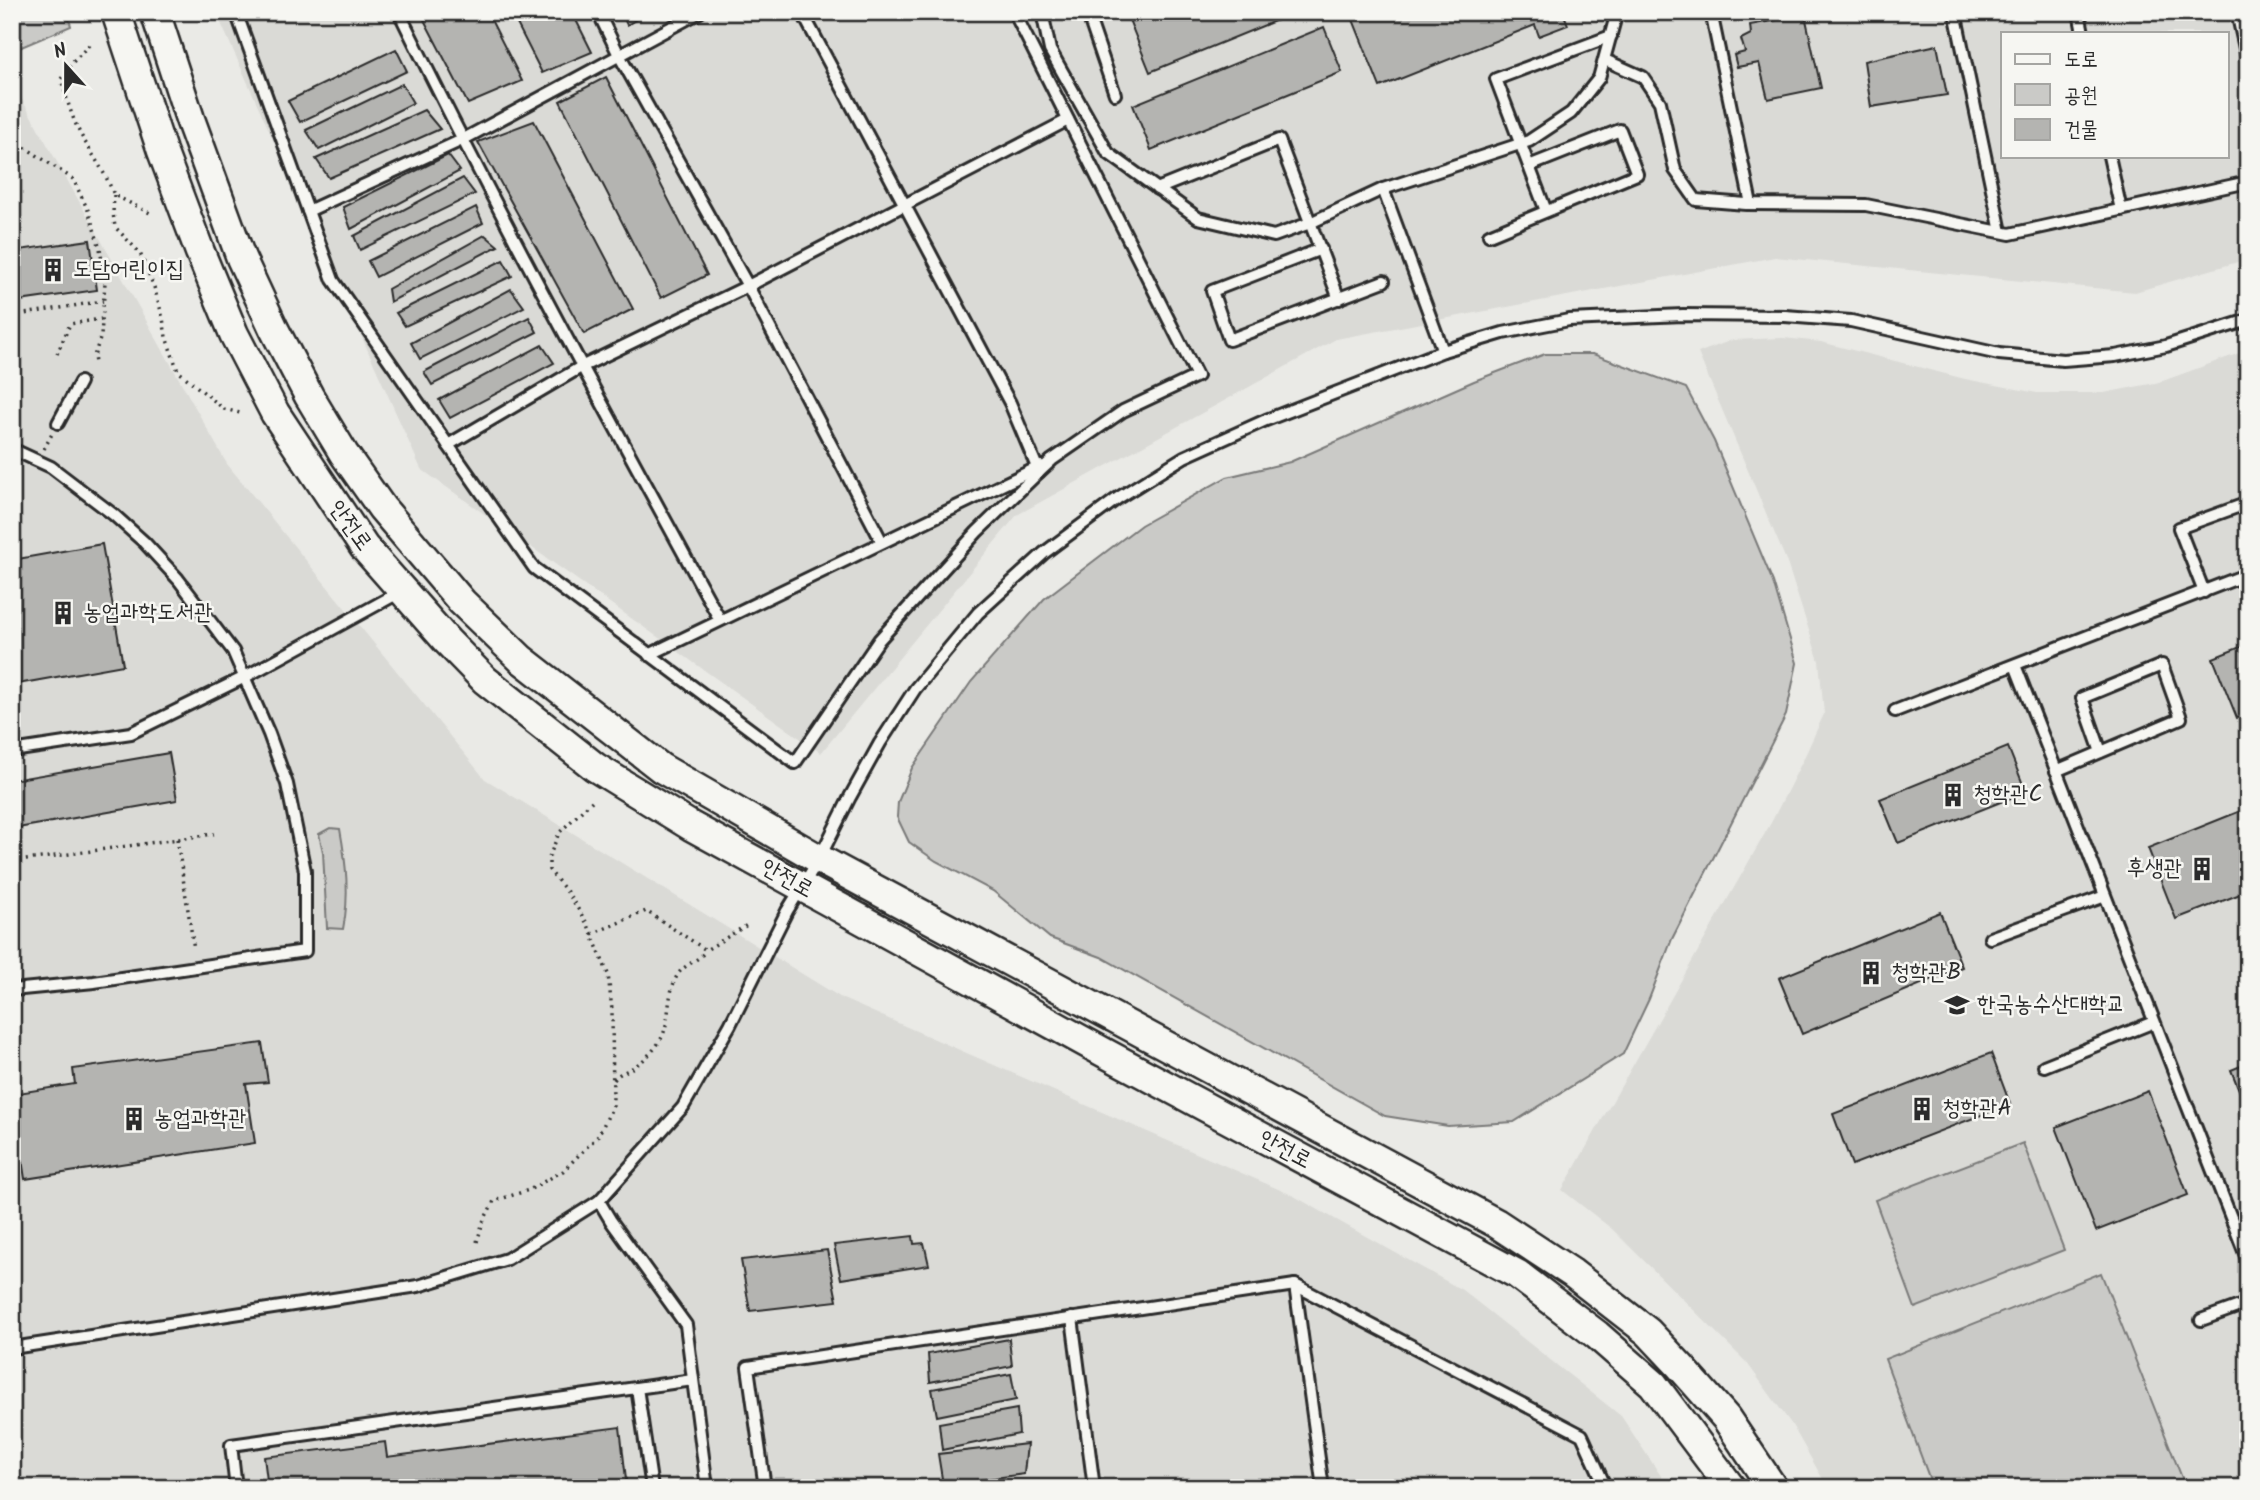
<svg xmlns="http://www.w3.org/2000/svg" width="2260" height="1500" font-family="Kalam,'Poor Story',sans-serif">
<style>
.built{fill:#dadad6;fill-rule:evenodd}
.green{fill:#cacac7;stroke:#7a7a79;stroke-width:2}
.building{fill:#b4b4b1;stroke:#2b2b2b;stroke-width:2}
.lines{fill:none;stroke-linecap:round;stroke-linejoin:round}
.service-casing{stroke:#2b2b2b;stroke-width:16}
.tertiary-casing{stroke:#2b2b2b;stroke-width:33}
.path{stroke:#2b2b2b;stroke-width:3.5;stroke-dasharray:2 5;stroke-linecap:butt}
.service{stroke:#f6f6f2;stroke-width:10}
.tertiary{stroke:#f6f6f2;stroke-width:28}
.labels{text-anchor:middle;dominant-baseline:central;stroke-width:5;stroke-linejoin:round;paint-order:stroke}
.poi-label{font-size:23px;fill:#2b2b2b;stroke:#f6f6f2;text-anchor:start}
.street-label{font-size:23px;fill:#2b2b2b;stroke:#f6f6f2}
</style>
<rect width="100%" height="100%" fill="#eaeae6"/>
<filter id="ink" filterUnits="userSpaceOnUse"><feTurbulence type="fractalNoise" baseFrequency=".0143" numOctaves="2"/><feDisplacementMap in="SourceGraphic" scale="14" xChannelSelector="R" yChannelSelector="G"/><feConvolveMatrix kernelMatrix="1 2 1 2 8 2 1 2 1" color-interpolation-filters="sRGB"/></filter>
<g filter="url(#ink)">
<!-- built -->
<g class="built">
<path d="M216,12H2248V259L2135,292L1775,257L1336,339L1017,515L821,753L421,469ZM2003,33H2227V156H2003Z"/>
<path d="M12,82L227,464L485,779L843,999L1292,1195L1462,1290L1621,1416L1669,1488H12Z"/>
<path d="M1783,338L1821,342L1965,379L2037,393H2104L2160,382L2248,350V1488H1828L1792,1425L1747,1363L1612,1229L1562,1190L1772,821L1804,758L1824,714L1819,661L1786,560L1698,353L1732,340Z"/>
</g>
<!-- green -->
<g class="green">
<path d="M12,12H67L71,26L12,51Z"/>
<path d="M1545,354H1593L1686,388L1714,441L1773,582L1797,663L1786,715L1672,939L1649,999L1623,1054L1514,1122L1448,1126L1385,1116L1101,957L1050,938L993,891L936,861L909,842L897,817L898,802L912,768L971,682L1044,599L1141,525L1227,477L1290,462L1474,381Z"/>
<path d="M330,828L340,829C346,862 350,895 343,929L327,928L323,852L319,834Z"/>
<path d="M2023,1143L2064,1250L1915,1308L1875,1200Z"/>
<path d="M2101,1273L2186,1488H1933L1885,1359Z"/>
</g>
<!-- building -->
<g class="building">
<path d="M420,12H487L522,81L468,104Z"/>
<path d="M511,12H572L592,52L542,73Z"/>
<path d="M621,12H648L627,25Z"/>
<path d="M1126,12H1297L1150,72Z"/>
<path d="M1350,12H1563L1568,25L1539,36L1535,25L1380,87Z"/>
<path d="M1805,15L1821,88L1768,99L1759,63L1737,67L1734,55L1745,52L1741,39L1751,34L1750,25Z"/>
<path d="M1324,27L1342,72L1151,150L1133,105Z"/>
<path d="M1937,45L1947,95L1871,107L1864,61Z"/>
<path d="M396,49L407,71L300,122L288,101Z"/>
<path d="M606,77L707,275L661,298L560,101Z"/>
<path d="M402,84L413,103L319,150L306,130Z"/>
<path d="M424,110L440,129L329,178L316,159Z"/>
<path d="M534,121L633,309L584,334L478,142Z"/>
<path d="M448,155L460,171L351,229L343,207Z"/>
<path d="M463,178L475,194L360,250L354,236Z"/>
<path d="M476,207L483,223L376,277L368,261Z"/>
<path d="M485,235L498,246L390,302L388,289Z"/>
<path d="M90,240L97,290L12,302V251Z"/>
<path d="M503,260L512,276L405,326L396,313Z"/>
<path d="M511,289L524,307L420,359L411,343Z"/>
<path d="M529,317L537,332L432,385L424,372Z"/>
<path d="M542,345L554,363L450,418L439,400Z"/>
<path d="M102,544L123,665L12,685V560Z"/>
<path d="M2248,644V714L2237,718L2213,658Z"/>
<path d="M2008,747L2026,792L1898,843L1880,799Z"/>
<path d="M169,753L177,800L12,829V780Z"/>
<path d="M2248,808V891L2176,919L2148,848Z"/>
<path d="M1940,912L1962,967L1802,1034L1779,978Z"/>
<path d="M262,1043L268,1082L246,1084L255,1143L25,1179L12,1094L75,1084L73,1069Z"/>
<path d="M1991,1053L2010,1104L1852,1165L1833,1114Z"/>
<path d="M2248,1063V1112L2231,1070Z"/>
<path d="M2148,1091L2188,1195L2096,1231L2056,1127Z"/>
<path d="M913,1236L914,1244L924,1243L929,1265L841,1279L834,1245Z"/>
<path d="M827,1250L837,1301L750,1311L741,1260Z"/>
<path d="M1009,1339L1012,1366L930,1382L928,1354Z"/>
<path d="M1011,1374L1016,1400L937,1416L932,1389Z"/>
<path d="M1017,1409L1019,1434L942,1450L939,1423Z"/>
<path d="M620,1427L627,1488H268L264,1457L385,1442L387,1457Z"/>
<path d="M1027,1444L1024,1474L943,1485L938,1454Z"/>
</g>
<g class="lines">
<!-- service casing -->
<g class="service-casing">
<g id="service">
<path d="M236,12L333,280L534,568L795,763L879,640L977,532L1039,472L1052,460L1123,411L1197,376L1014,12"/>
<path d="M399,12C500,218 610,419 720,620"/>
<path d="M598,12L619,55L748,286L882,542"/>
<path d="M802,12L1010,403L1039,472"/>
<path d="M1042,12L1050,50L1108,153L1198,218L1274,236L1310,223L1383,189L1529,141L1571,113L1599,78L1617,12"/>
<path d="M1087,12L1115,94"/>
<path d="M1711,12L1751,204"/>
<path d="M1955,12L2001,232"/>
<path d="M2079,12L2083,33"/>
<path d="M2237,12L2248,62"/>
<path d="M1605,60L1643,77L1660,102L1675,170L1696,200L1746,204L1866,205L2010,234L2248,182"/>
<path d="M2109,156L2121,210"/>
<path d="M1157,189L1279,140L1339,299"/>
<path d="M1383,189L1443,351"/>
<path d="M308,211L462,140L700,12"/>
<path d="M1546,211L1496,79L1611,36"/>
<path d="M1489,235L1637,174L1620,130L1529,166"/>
<path d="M1321,249L1212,291L1229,340L1384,281"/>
<path d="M58,423L80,382"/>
<path d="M448,445L581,367L748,286L1068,120"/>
<path d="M12,449L51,467L114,515L144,542L178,579L233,651L269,734L287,784L305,871V951L94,982L12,990"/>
<path d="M2204,592L2179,528L2248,503"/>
<path d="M649,655L1041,466"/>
<path d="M2015,665L2248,1261"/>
<path d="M1895,711L2248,574"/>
<path d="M12,751L131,733L245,677L400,592"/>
<path d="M2056,771L2181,718L2162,665L2082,698L2101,752"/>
<path d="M1990,938L2105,896"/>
<path d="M2044,1066L2154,1022"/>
<path d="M599,1201L611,1221L686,1325L707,1488"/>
<path d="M1295,1285L1323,1488"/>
<path d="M1072,1318L1094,1488"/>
<path d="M2201,1320L2248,1303"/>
<path d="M12,1348L418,1286L507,1259L599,1201L683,1107L730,1025L787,911L819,859L850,797L880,743L915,689L978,613L1044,553L1118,498L1184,457L1266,420L1443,351L1503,333L1569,320L1683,315L1785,316L1851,321L1999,354L2063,360L2115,356L2166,346L2248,320"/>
<path d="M637,1388L652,1488"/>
<path d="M236,1488L231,1445L693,1380"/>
<path d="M765,1488L748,1367L1295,1285L1582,1435L1606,1488"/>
</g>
</g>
<!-- tertiary casing -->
<g class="tertiary-casing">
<g id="tertiary">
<path d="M116,12L162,151L200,252L234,334L275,413L364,547L447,641L485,680L595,767L691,826L1105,1053L1517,1274L1597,1335L1653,1384L1731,1488"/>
<path d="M155,12L190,119L241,258L274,329L309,396L344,454L382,508L462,602L521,659L661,768L819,859L1496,1223L1572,1273L1648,1332L1680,1366L1726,1418L1773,1488"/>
</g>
</g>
<!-- path -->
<g class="path">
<path d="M89,45L71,64L61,79C67,99 72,119 82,137C94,157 106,174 114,195L152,214"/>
<path d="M12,142L20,144L73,179L88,210L100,248L105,282L101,336L94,356L95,363"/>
<path d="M114,195L113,213L115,227L140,253L154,287L163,318L166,337L178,371L224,409L244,414"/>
<path d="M12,316L103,301"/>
<path d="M57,354L70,324L101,319"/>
<path d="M44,449L52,434"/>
<path d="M177,839L194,949"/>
<path d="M12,862L214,834"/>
<path d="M592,934L646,911L706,950L747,925"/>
<path d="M614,1080C620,1072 624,1073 632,1068C643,1062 656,1049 662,1037C671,1018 666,995 678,974C685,964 699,961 706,950"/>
<path d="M477,1242L483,1222L494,1201L529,1190L563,1171L598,1136L613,1106L612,1010L608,974L588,925L568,893L549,870V857L559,833L593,800"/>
</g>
<!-- service -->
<use href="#service" class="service"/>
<!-- tertiary -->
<use href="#tertiary" class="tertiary"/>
</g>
</g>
<!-- icons -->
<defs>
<g id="building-bare" transform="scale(1.89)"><path d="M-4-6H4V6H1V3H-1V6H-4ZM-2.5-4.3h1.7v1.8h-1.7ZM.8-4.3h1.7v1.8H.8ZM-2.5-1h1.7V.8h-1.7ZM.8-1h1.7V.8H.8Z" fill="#2b2b2b" stroke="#f6f6f2" stroke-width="2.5" paint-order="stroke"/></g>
<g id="university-bare" transform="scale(1.89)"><path d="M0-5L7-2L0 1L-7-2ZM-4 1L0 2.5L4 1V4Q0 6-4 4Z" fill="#2b2b2b" stroke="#f6f6f2" stroke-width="2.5" paint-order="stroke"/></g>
</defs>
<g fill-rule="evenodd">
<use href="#building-bare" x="53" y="270"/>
<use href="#building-bare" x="63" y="613"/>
<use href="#building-bare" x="1953" y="795"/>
<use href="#building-bare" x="2202" y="869"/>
<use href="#building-bare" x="1871" y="973"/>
<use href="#university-bare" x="1957" y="1005"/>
<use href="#building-bare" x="1922" y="1109"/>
<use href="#building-bare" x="134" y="1119"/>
</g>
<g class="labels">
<!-- poi labels -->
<g class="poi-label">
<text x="73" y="270">도담어린이집</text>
<text x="83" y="613">농업과학도서관</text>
<text x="1973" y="795">청학관C</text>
<text x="2182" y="869" text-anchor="end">후생관</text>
<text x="1891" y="973">청학관B</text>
<text x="1977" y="1005">한국농수산대학교</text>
<text x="1942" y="1109">청학관A</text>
<text x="154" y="1119">농업과학관</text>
</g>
<!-- street labels -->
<g class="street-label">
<text transform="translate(350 526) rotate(54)">안전로</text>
<text transform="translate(787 879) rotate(29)">안전로</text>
<text transform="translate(1285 1150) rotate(28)">안전로</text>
</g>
</g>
<!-- margin -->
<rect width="2260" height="1500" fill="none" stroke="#f6f6f2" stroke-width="42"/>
<rect x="21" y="21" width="2218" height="1458" fill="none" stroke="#2b2b2b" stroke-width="2.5" filter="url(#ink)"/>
<!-- legend -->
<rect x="2001" y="32" width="228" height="126" fill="#f6f6f2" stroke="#a5a5a2" stroke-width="2"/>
<rect x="2015" y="54" width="35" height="10" fill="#f6f6f2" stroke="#a5a5a2" stroke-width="2"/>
<text x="2064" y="66" font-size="21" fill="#2b2b2b">도로</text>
<rect x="2015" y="84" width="35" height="21" fill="#cacac7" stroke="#a5a5a2" stroke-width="2"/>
<text x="2064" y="102" font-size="21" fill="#2b2b2b">공원</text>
<rect x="2015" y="119" width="35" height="21" fill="#b4b4b1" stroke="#a5a5a2" stroke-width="2"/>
<text x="2064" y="136" font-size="21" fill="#2b2b2b">건물</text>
<!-- north arrow -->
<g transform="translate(66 66) rotate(339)" stroke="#f6f6f2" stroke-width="5" paint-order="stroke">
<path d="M0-5L12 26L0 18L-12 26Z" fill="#2b2b2b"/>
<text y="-10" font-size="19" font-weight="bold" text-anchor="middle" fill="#2b2b2b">N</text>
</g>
</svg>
